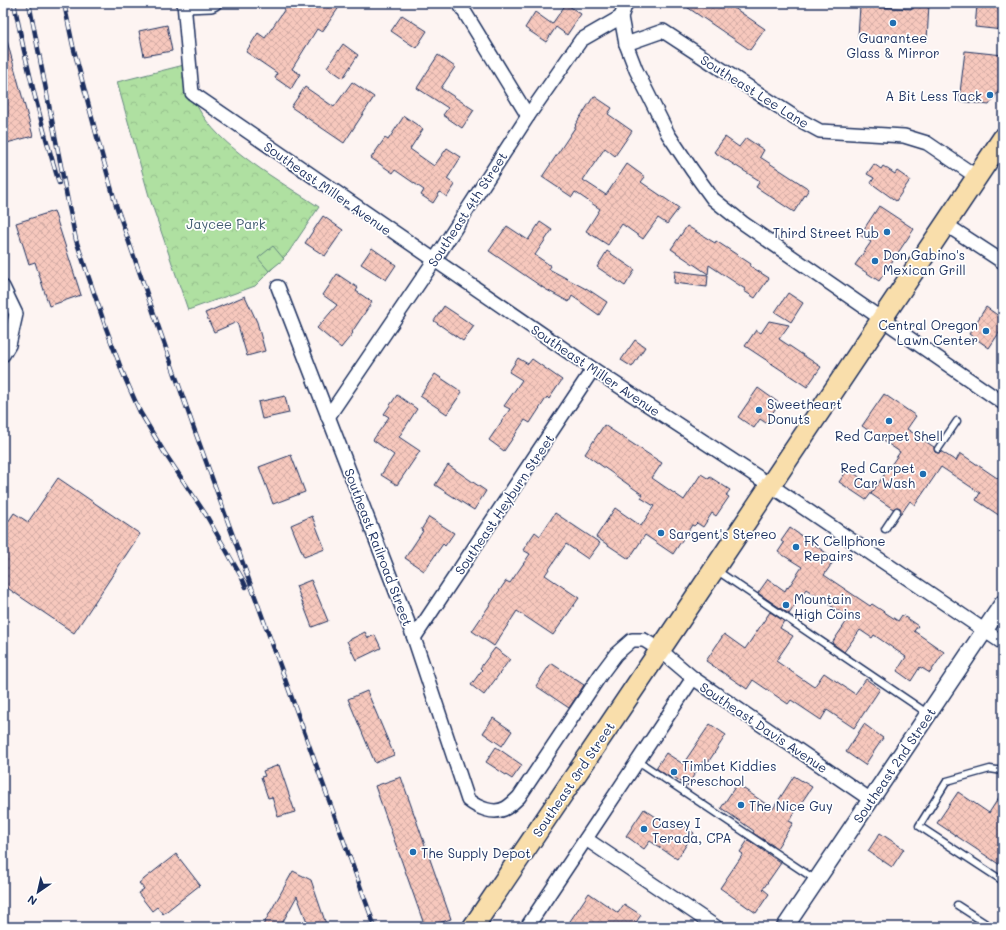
<svg xmlns="http://www.w3.org/2000/svg" width="1006" height="930" font-family="Mali,sans-serif">
<style>
.forest{fill:url(#forest-crowns);stroke:#658880}
.pitch{fill:#afe0a1;stroke:#658880}
.building{fill:url(#building-cross-hatch);stroke:#1b2f5e}
.lines{fill:none;stroke-linecap:round;stroke-linejoin:round}
.service-casing{stroke:#1b2f5e;stroke-width:9}
.minor-casing{stroke:#1b2f5e;stroke-width:16}
.tertiary-casing{stroke:#1b2f5e;stroke-width:19}
.primary-casing{stroke:#1b2f5e;stroke-width:23}
.service{stroke:#fff;stroke-width:6}
.minor{stroke:#fff;stroke-width:13}
.tertiary{stroke:#fff;stroke-width:16}
.primary{stroke:#f9deab;stroke-width:20}
.rail-casing{stroke:#1b2f5e;stroke-width:4.5}
.rail{stroke:#fff;stroke-width:3;stroke-dasharray:9;stroke-linecap:butt}
.poi-dot{fill:#1f6fb2;stroke:#fff;stroke-width:1.5}
.labels{text-anchor:middle;dominant-baseline:central;stroke-width:3.5;stroke-linejoin:round;paint-order:stroke}
.poi-label{font-size:13px;fill:#1b2f5e;stroke:#fff;text-anchor:start}
.street-label{font-size:13px;fill:#1b2f5e;stroke:#fff}
.park-label{font-size:13px;fill:#405b6f;stroke:#fff}
</style>
<defs>
<pattern id="forest-crowns" width="20" height="18" patternUnits="userSpaceOnUse"><rect width="20" height="18" fill="#afe0a1"/><path d="M2 6a3 3 0 1 1 6 0M12 15a3 3 0 1 1 6 0" fill="none" stroke="#96c08d"/></pattern>
<pattern id="building-cross-hatch" width="8" height="8" patternUnits="userSpaceOnUse"><rect width="8" height="8" fill="#f7c8bd"/><path d="M0 0l8 8M0 8l8-8" fill="none" stroke="#d3aca5"/></pattern>
</defs>
<rect width="100%" height="100%" fill="#fdf4f2"/>
<filter id="ink" filterUnits="userSpaceOnUse"><feTurbulence type="fractalNoise" baseFrequency=".025" numOctaves="2"/><feDisplacementMap in="SourceGraphic" scale="8" xChannelSelector="R" yChannelSelector="G"/><feConvolveMatrix kernelMatrix="1 2 1 2 8 2 1 2 1" color-interpolation-filters="sRGB"/></filter>
<g filter="url(#ink)">
<!-- forest -->
<path class="forest" d="M184,65C188,78 190,94 197,106C219,148 280,181 319,207L288,253L255,286L188,310L149,196L117,82Z"/>
<!-- pitch -->
<path class="pitch" d="M273,246L284,259L269,271L258,258Z"/>
<!-- building -->
<g class="building">
<path d="M289,3H342L322,32L317,29L292,69L300,74L291,89L275,78L277,73L246,52L258,33L265,38Z"/>
<path d="M681,3H727L765,29L750,50Z"/>
<path d="M913,3H929L927,41L858,37L860,6L913,9Z"/>
<path d="M566,4L581,14L567,35L556,27L546,42L525,28L535,12L552,24Z"/>
<path d="M977,5L1003,8V30L975,27Z"/>
<path d="M402,15L427,31L416,48L391,31Z"/>
<path d="M167,25L172,51L144,56L139,31Z"/>
<path d="M3,41H7L33,136L3,144Z"/>
<path d="M343,44L358,55L343,78L327,67Z"/>
<path d="M965,51L1003,55V85L989,105L959,101Z"/>
<path d="M438,55L455,67L441,88L474,110L462,128L443,115L448,108L417,88Z"/>
<path d="M352,82L374,97L344,143L291,107L305,87L334,107Z"/>
<path d="M594,96L612,108L608,114L632,131L615,156L605,148L583,180L606,195L627,164L645,177L641,182L679,208L667,224L658,218L643,239L622,224L608,245L586,231L600,209L575,192L572,197L542,177L576,126L575,125Z"/>
<path d="M404,116L423,129L410,149L434,166L447,148L461,157L447,179L455,185L447,197L440,192L433,203L421,195L424,190L395,170L393,173L371,158L385,138L388,140Z"/>
<path d="M725,137L739,147L746,138L764,150L760,157L809,189L794,212L756,187L760,181L714,152Z"/>
<path d="M874,164L881,169L883,166L895,174L897,171L910,180L896,201L871,183L874,178L867,174Z"/>
<path d="M879,206L914,229L879,281L855,265L871,242L860,235Z"/>
<path d="M54,211L81,295L49,306L35,262L29,264L16,223Z"/>
<path d="M323,216L343,230L325,256L305,243Z"/>
<path d="M540,222L552,230L535,255L551,266L549,269L586,289V288L607,302L599,315L572,296L569,302L545,289L489,251L507,226L528,240Z"/>
<path d="M687,226L715,243L716,241L751,264L750,266L769,278L755,298L744,291L745,289L709,265L708,274L671,249Z"/>
<path d="M372,248L396,265L386,280L361,264Z"/>
<path d="M607,251L635,270L625,286L597,267Z"/>
<path d="M675,271L708,275L707,287L674,283Z"/>
<path d="M337,274L358,288L356,291L372,302L352,332L353,333L341,348L317,328L337,305L323,295Z"/>
<path d="M788,293L803,303L791,322L775,312Z"/>
<path d="M245,296L257,322L265,351L247,356L237,322L214,332L205,313Z"/>
<path d="M444,306L474,326L463,341L434,321Z"/>
<path d="M986,307L1003,319V327L989,348L969,334Z"/>
<path d="M769,321L789,325L779,339L821,367L807,387L745,346L756,330L761,333Z"/>
<path d="M635,340L645,347L632,367L621,360Z"/>
<path d="M518,358L528,364L532,359L562,380L549,399L547,397L530,423L525,420L504,451L489,440L510,409L504,406L522,380L509,372Z"/>
<path d="M435,374L462,392L447,414L420,396Z"/>
<path d="M758,388L779,403L766,423L760,419L754,428L738,417Z"/>
<path d="M884,394L916,416L907,429L934,447V449L935,452L938,453L942,452L956,461L960,453L1003,482V518L976,500L980,493L941,467L915,505L910,501L901,514L900,508L897,507L893,509L871,494L900,452L862,426Z"/>
<path d="M397,395L417,409L399,437L420,451L397,485L381,475L394,455L373,440L389,417L384,414Z"/>
<path d="M285,396L289,413L262,419L258,402Z"/>
<path d="M604,425L662,463L652,478L684,500L701,474L709,479L710,477L730,490L726,495L729,497L716,516L712,513L703,527L697,523L694,526L692,525L673,554L645,535L629,559L596,537L615,508L641,526L654,506L641,498L643,495L585,454Z"/>
<path d="M291,455L305,492L273,504L259,467Z"/>
<path d="M448,465L486,491L474,510L435,485Z"/>
<path d="M848,469L875,488L866,500L839,482Z"/>
<path d="M58,478L140,534L74,633L3,585V519L8,522L14,513L28,522Z"/>
<path d="M555,513L600,543L588,559L566,544L545,575L579,598L553,635L517,611L494,646L472,631L506,581L510,583L530,554L523,550L535,532L540,536Z"/>
<path d="M312,516L325,549L304,557L291,525Z"/>
<path d="M429,517L454,533L445,546L443,544L424,571L405,558L423,531L421,530Z"/>
<path d="M790,528L835,559L824,575L870,606L872,604L898,621L902,615L918,626L914,631L944,652L930,673L920,667L911,681L897,671L906,657L874,635L872,638L860,630L844,652L832,643L849,618L806,589L789,614L758,593L768,579L785,591L787,587L788,588L802,567L778,552L784,543L781,541Z"/>
<path d="M311,580L328,621L312,627L296,586Z"/>
<path d="M770,612L784,621L780,628L793,636L776,661L814,687L824,673L855,694L866,679L880,689L854,728L827,710L821,720L791,700L788,704L753,680L747,689L706,661L724,634L745,649Z"/>
<path d="M365,632L368,638L375,635L381,648L356,660L347,641Z"/>
<path d="M495,648L510,659L484,695L471,685L482,670L480,668Z"/>
<path d="M551,663L584,685L569,708L536,686Z"/>
<path d="M367,691L394,755L375,763L348,699Z"/>
<path d="M493,718L512,731L502,746L483,733Z"/>
<path d="M710,724L726,735L707,764L703,761L687,786L671,775L669,777L656,768L666,753L683,764Z"/>
<path d="M864,724L883,738L865,765L846,752Z"/>
<path d="M496,747L522,765L512,779L486,762Z"/>
<path d="M279,765L295,812L278,817L272,797L268,798L261,777L265,776L263,771Z"/>
<path d="M794,776L812,787L789,821L793,823L777,848L753,833L754,831L721,808L737,784L773,809Z"/>
<path d="M401,777L451,919L427,927H425L375,786Z"/>
<path d="M1003,791V867L937,823L958,792L989,813Z"/>
<path d="M644,809L674,829L679,822L694,833L677,859L650,841L644,849L626,836Z"/>
<path d="M880,833L904,849L892,867L868,851Z"/>
<path d="M748,840L781,863L763,889L769,894L756,913L720,888L743,854L740,852Z"/>
<path d="M176,854L200,885L163,914L157,907L152,911L138,893L144,889L139,883Z"/>
<path d="M293,871L311,880L327,927H309L297,896L280,927H262Z"/>
<path d="M589,893L618,913L624,904L641,915L633,927H566Z"/>
</g>
<g class="lines">
<!-- service casing -->
<g class="service-casing">
<g id="service">
<path d="M938,449L957,421"/>
<path d="M885,529L897,511"/>
<path d="M716,570L927,713"/>
<path d="M638,761L816,880"/>
<path d="M1003,771L990,769L947,781L919,826L1003,881"/>
<path d="M957,905L991,927"/>
</g>
</g>
<!-- minor casing -->
<g class="minor-casing">
<g id="minor">
<path d="M184,3L192,93L593,369L770,485L1003,643"/>
<path d="M459,3L528,116"/>
<path d="M626,3L621,17L626,44L636,70L668,134L692,170L713,199L743,223L1003,403"/>
<path d="M185,6L211,5L215,3"/>
<path d="M626,44L663,31L796,118L820,131L904,136L927,143L977,177"/>
<path d="M945,224L1003,262"/>
<path d="M3,287L16,314L9,345L3,355"/>
<path d="M278,287L414,638L468,800C478,808 494,815 506,808C511,805 515,801 519,797L601,674L616,654L632,640H644L660,650L693,678L871,800"/>
<path d="M328,417L434,261L528,116L581,40L621,17"/>
<path d="M414,638L593,369"/>
<path d="M586,839L716,927"/>
<path d="M527,927L693,678"/>
</g>
</g>
<!-- tertiary casing -->
<g class="tertiary-casing">
<path id="tertiary" d="M785,927L1003,603"/>
</g>
<!-- primary casing -->
<g class="primary-casing">
<path id="primary" d="M473,927L660,650L1003,138"/>
</g>
<!-- service -->
<use href="#service" class="service"/>
<!-- minor -->
<use href="#minor" class="minor"/>
<!-- tertiary -->
<use href="#tertiary" class="tertiary"/>
<!-- primary -->
<use href="#primary" class="primary"/>
<!-- rail casing -->
<g class="rail-casing">
<g id="rail">
<path d="M14,3C26,64 41,124 59,183"/>
<path d="M29,3L67,197L76,240L106,328L122,371L140,412L164,452L206,515L242,578L246,587"/>
<path d="M64,3L73,46L97,137L116,205L192,423L375,927"/>
</g>
</g>
<!-- rail -->
<use href="#rail" class="rail"/>
</g>
</g>
<!-- markers -->
<g class="poi-dot">
<circle cx="893" cy="23" r="4"/>
<circle cx="990" cy="95" r="4"/>
<circle cx="887" cy="232" r="4"/>
<circle cx="875" cy="261" r="4"/>
<circle cx="986" cy="331" r="4"/>
<circle cx="759" cy="410" r="4"/>
<circle cx="889" cy="421" r="4"/>
<circle cx="923" cy="474" r="4"/>
<circle cx="661" cy="533" r="4"/>
<circle cx="796" cy="547" r="4"/>
<circle cx="786" cy="605" r="4"/>
<circle cx="674" cy="772" r="4"/>
<circle cx="741" cy="805" r="4"/>
<circle cx="644" cy="829" r="4"/>
<circle cx="413" cy="852" r="4"/>
</g>
<g class="labels">
<!-- poi labels -->
<g class="poi-label">
<text x="893" y="37" text-anchor="middle">Guarantee<tspan x="893" dy="15">Glass &amp; Mirror</tspan></text>
<text x="982" y="95" text-anchor="end">A Bit Less Tack</text>
<text x="879" y="232" text-anchor="end">Third Street Pub</text>
<text x="883" y="254">Don Gabino's<tspan x="883" dy="15">Mexican Grill</tspan></text>
<text x="978" y="324" text-anchor="end">Central Oregon<tspan x="978" dy="15">Lawn Center</tspan></text>
<text x="767" y="403">Sweetheart<tspan x="767" dy="15">Donuts</tspan></text>
<text x="889" y="435" text-anchor="middle">Red Carpet Shell</text>
<text x="915" y="467" text-anchor="end">Red Carpet<tspan x="915" dy="15">Car Wash</tspan></text>
<text x="669" y="533">Sargent's Stereo</text>
<text x="804" y="540">FK Cellphone<tspan x="804" dy="15">Repairs</tspan></text>
<text x="794" y="598">Mountain<tspan x="794" dy="15">High Coins</tspan></text>
<text x="682" y="765">Timbet Kiddies<tspan x="682" dy="15">Preschool</tspan></text>
<text x="749" y="805">The Nice Guy</text>
<text x="652" y="822">Casey I<tspan x="652" dy="15">Terada, CPA</tspan></text>
<text x="421" y="852">The Supply Depot</text>
</g>
<!-- street labels -->
<g class="street-label">
<text transform="translate(755 91) rotate(32)">Southeast Lee Lane</text>
<text transform="translate(328 188) rotate(35)">Southeast Miller Avenue</text>
<text transform="translate(467 209) rotate(-57)">Southeast 4th Street</text>
<text transform="translate(596 370) rotate(34)">Southeast Miller Avenue</text>
<text transform="translate(504 504) rotate(-56)">Southeast Heyburn Street</text>
<text transform="translate(379 547) rotate(69)">Southeast Railroad Street</text>
<text transform="translate(764 727) rotate(34)">Southeast Davis Avenue</text>
<text transform="translate(894 765) rotate(-56)">Southeast 2nd Street</text>
<text transform="translate(573 779) rotate(-56)">Southeast 3rd Street</text>
</g>
<!-- park labels -->
<g class="park-label">
<text x="226" y="223">Jaycee Park</text>
</g>
</g>
<!-- margin -->
<rect width="1006" height="930" fill="none" stroke="#fff" stroke-width="16"/>
<rect x="8" y="8" width="990" height="914" fill="none" stroke="#1b2f5e" stroke-width="1.5" filter="url(#ink)"/>
<!-- north arrow -->
<g transform="translate(38 892) rotate(214)" stroke="#ffffff" stroke-width="3" paint-order="stroke">
<path d="M0-3L7 15L0 10L-7 15Z" fill="#1b2f5e"/>
<text y="-6" font-size="11" font-weight="bold" text-anchor="middle" fill="#1b2f5e">N</text>
</g>
</svg>
